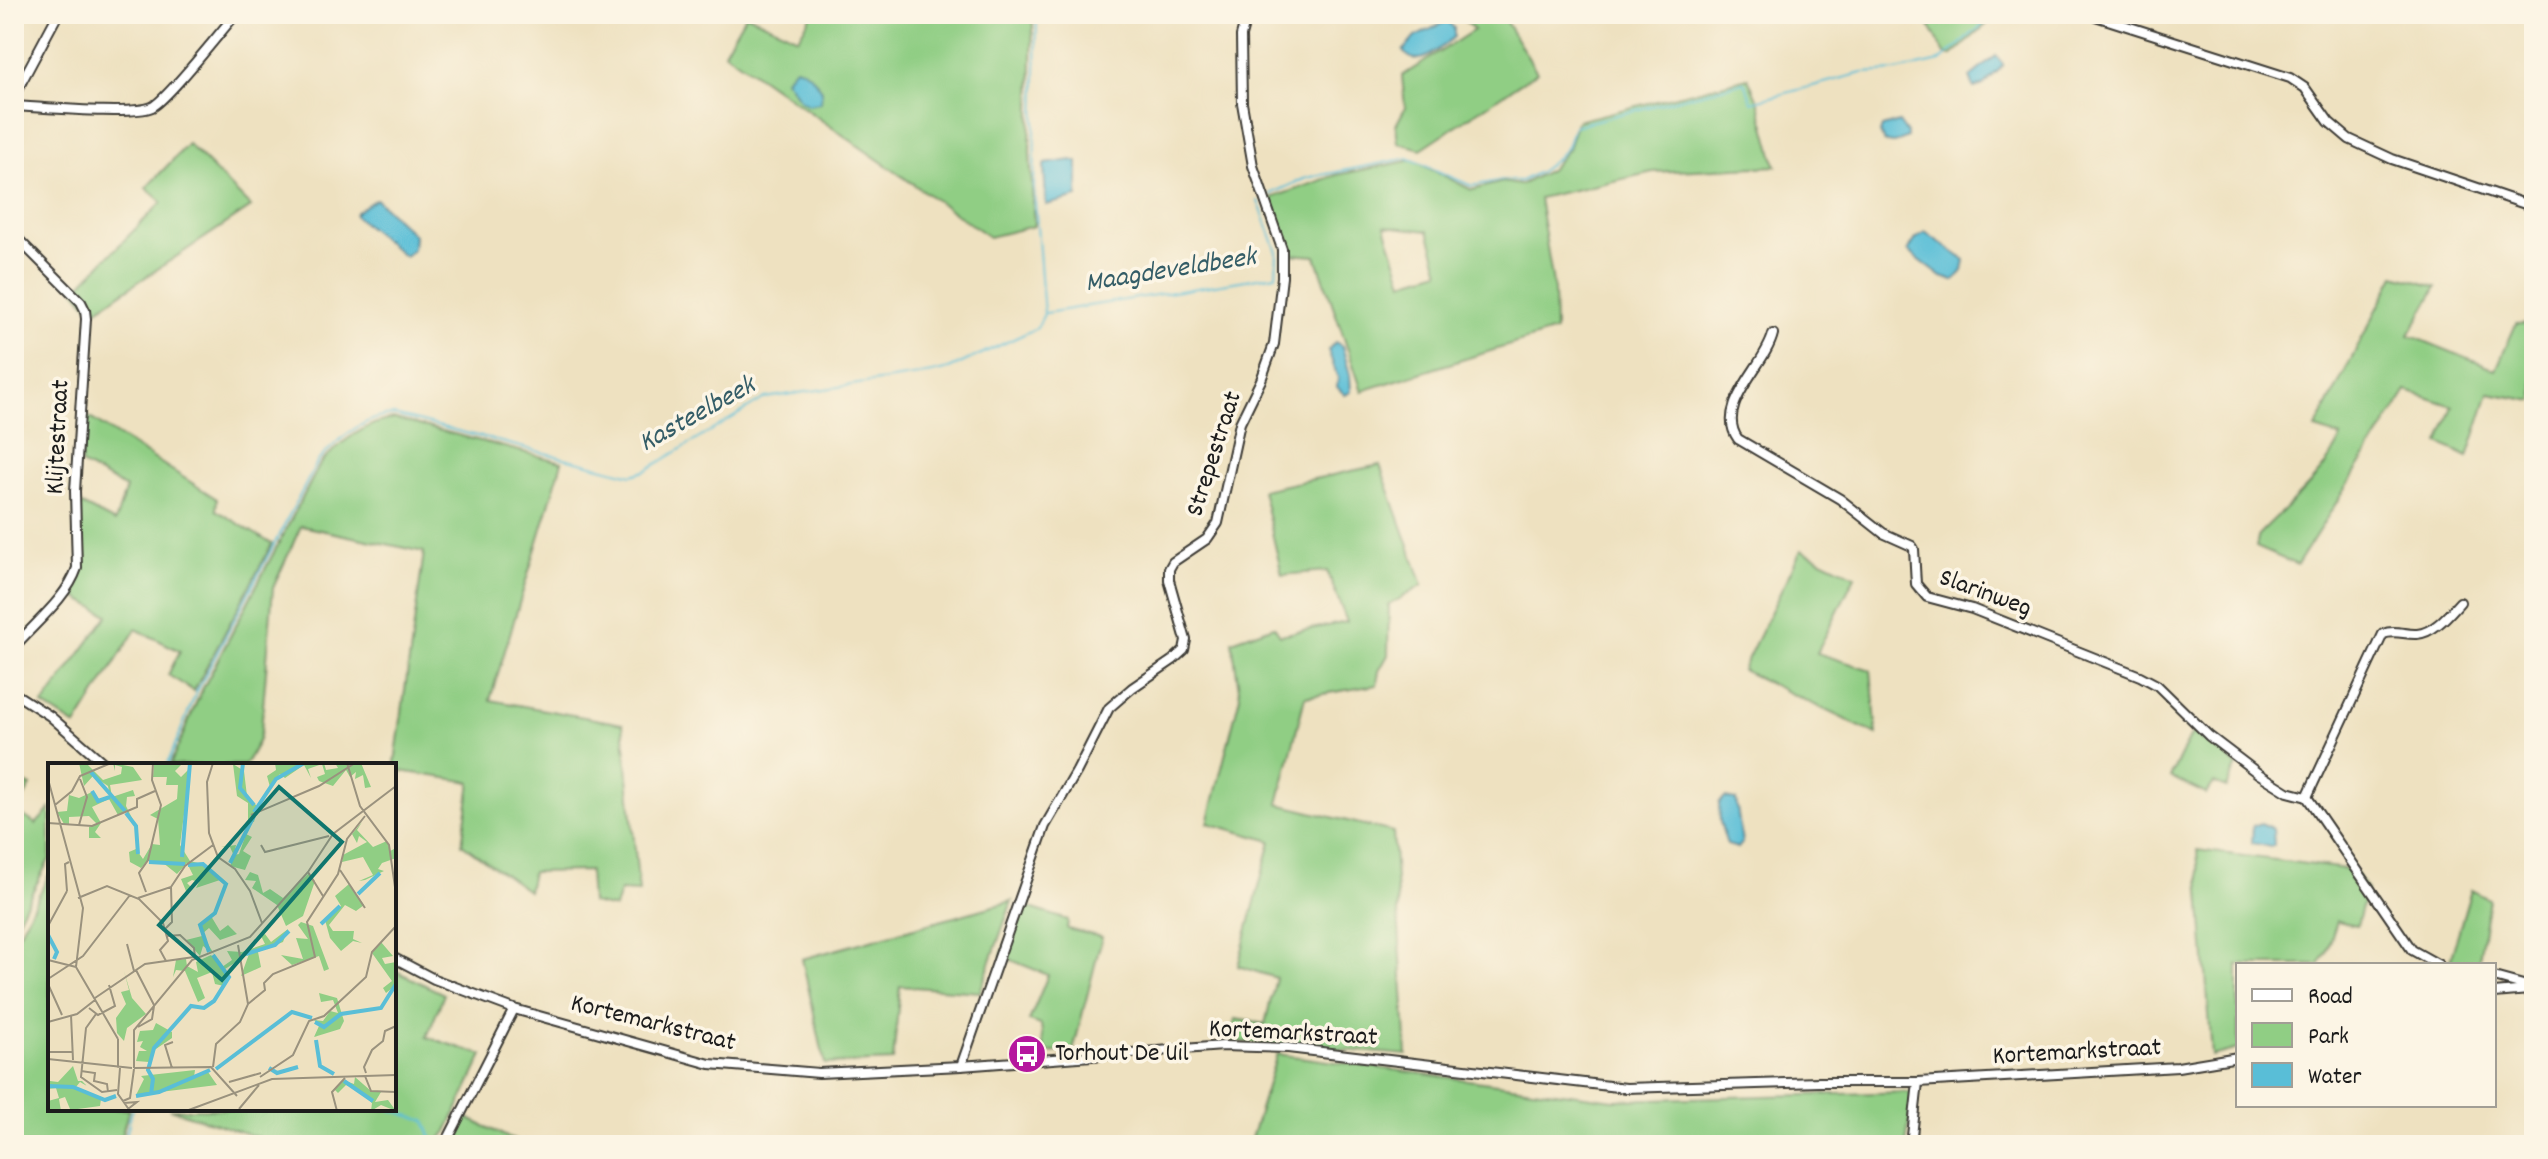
<svg xmlns="http://www.w3.org/2000/svg" width="2548" height="1159" font-family="Dekko,sans-serif">
<style>
.green{fill:#90ce84;stroke:#567550;stroke-width:2;fill-rule:evenodd}
.water{fill:#59bed7;stroke:#3a6d7a;stroke-width:2}
.lines{fill:none;stroke-linecap:round;stroke-linejoin:round}
.stream{stroke:#59bed7;stroke-width:2}
.minor-casing{stroke:#3c3a35;stroke-width:12}
.minor{stroke:#fff;stroke-width:8}
.labels{text-anchor:middle;dominant-baseline:central;stroke-width:7;stroke-linejoin:round;paint-order:stroke}
.street-label{font-size:26px;fill:#1c1c1c;stroke:#fcf5e5}
.poi-label{font-size:26px;fill:#1c1c1c;stroke:#fcf5e5;text-anchor:start}
.water-label{font-size:28px;font-style:italic;fill:#345d67;stroke:#fcf5e5}
.inset-river{fill:none;stroke:#59bed7;stroke-width:4}
.inset-road{fill:none;stroke:#9a927e;stroke-width:2}
.view{fill:#0f766e;fill-opacity:0.15;stroke:#0f766e;stroke-width:4}
.inset-edge{fill:none;stroke:#1c1c1c;stroke-width:4}
</style>
<rect width="100%" height="100%" fill="#fcf5e5"/>
<filter id="ink" filterUnits="userSpaceOnUse"><feTurbulence type="fractalNoise" baseFrequency=".0125" numOctaves="2"/><feDisplacementMap in="SourceGraphic" scale="16" xChannelSelector="R" yChannelSelector="G"/><feConvolveMatrix kernelMatrix="1 2 1 2 8 2 1 2 1" color-interpolation-filters="sRGB"/></filter>
<filter id="wash" filterUnits="userSpaceOnUse"><feTurbulence type="fractalNoise" baseFrequency=".006" numOctaves="4" result="noise"/><feDisplacementMap in="SourceGraphic" scale="32" xChannelSelector="R" yChannelSelector="G"/><feGaussianBlur stdDeviation="1.8" result="paint"/><feColorMatrix in="noise" values="0 0 0 0 0 0 0 0 0 0 0 0 0 0 0 0 0 1.4 0 .05"/><feComposite in="paint" operator="in"/></filter>
<g filter="url(#wash)">
<rect width="100%" height="100%" fill="#eee1c0"/>
<!-- green -->
<g class="green">
<path d="M746,14L798,38L811,16L809,14H1033L1030,152L1034,226L989,237L724,52Z"/>
<path d="M1457,14H1494L1506,22L1537,72L1421,149L1398,143L1396,125L1405,108L1402,76L1474,30Z"/>
<path d="M1923,14H1998L1951,56L1945,54Z"/>
<path d="M1748,78L1759,103L1776,166L1653,172L1539,198L1554,290L1555,331L1362,391L1316,256L1288,254L1271,198L1336,175L1413,160L1472,190L1503,182L1520,185L1550,170L1568,149L1577,121ZM1385,226L1428,231L1440,271L1403,282Z"/>
<path d="M188,144L251,207L93,312L75,290L162,202L146,188Z"/>
<path d="M2395,275L2437,287L2409,335L2496,370L2516,324L2534,323V401L2489,393L2468,457L2439,443L2453,406L2407,391L2297,565L2256,547L2259,534C2285,507 2329,472 2341,437L2315,429Z"/>
<path d="M84,414L217,499L216,510L272,544L194,691L168,675L180,651L136,629L76,726L43,705L108,615L70,594L82,571L78,503L115,522L126,488L81,464Z"/>
<path d="M395,419L562,462L490,700L623,724L639,892L620,891L615,908L591,903L589,871L532,872L528,891L462,844L471,782L394,770L424,552L301,526L273,588L261,731L258,742L245,765H170L200,694L320,464C338,444 367,421 395,419Z"/>
<path d="M1380,465L1423,585L1389,605L1388,655L1379,671L1377,685L1305,697L1278,804L1393,832L1407,1055L1230,1041L1235,1019L1265,1024L1276,978L1238,966L1271,841L1208,823L1240,696L1232,641L1274,626L1280,635L1347,622L1327,571L1282,575L1262,490Z"/>
<path d="M1801,550L1855,576L1817,653L1871,670L1877,735L1742,670Z"/>
<path d="M2195,727L2237,766L2226,788L2214,783L2206,794L2170,777Z"/>
<path d="M14,778L31,786L16,811L36,824L50,809V858L14,927Z"/>
<path d="M2197,850L2353,870L2367,890L2357,925L2337,921L2327,952L2319,965H2238V1049L2212,1056Z"/>
<path d="M50,873V1109H129L119,1145H14V943Z"/>
<path d="M2471,890L2489,899L2478,965L2449,964Z"/>
<path d="M1012,901L980,992L900,986L893,1061L825,1064L802,959Z"/>
<path d="M1021,905L1068,920L1067,929L1102,937L1073,1051L1044,1053L1041,1025L1029,1021L1048,975L1001,956Z"/>
<path d="M394,970L444,994L427,1037L483,1055L447,1132L435,1145H282L170,1109H394Z"/>
<path d="M1277,1054L1614,1100L1913,1092L1906,1145H1249Z"/>
<path d="M465,1117L524,1145H449Z"/>
</g>
<!-- water -->
<g class="water">
<path d="M1447,21L1454,28V37C1439,49 1418,71 1403,51L1415,37Z"/>
<path d="M1996,56L2003,64L2002,67L1983,85L1974,88L1970,77Z"/>
<path d="M795,67C807,69 815,80 822,90L820,103L808,105L800,100L785,79Z"/>
<path d="M1899,122L1907,133V137L1895,143L1884,142L1880,133L1882,127Z"/>
<path d="M1072,160L1078,162V197L1046,205L1044,164Z"/>
<path d="M376,199L414,235L413,249L405,257L355,216L356,212Z"/>
<path d="M1925,232L1965,260L1963,271L1954,281L1942,277L1908,251L1916,239Z"/>
<path d="M1335,342L1342,346L1350,375L1351,392L1345,395L1337,387L1338,378L1328,350Z"/>
<path d="M1725,798L1736,800L1742,843L1738,848L1727,845L1720,822L1719,803Z"/>
<path d="M2261,823L2273,829L2274,845L2271,847L2252,843L2253,826Z"/>
</g>
<g class="lines">
<!-- stream -->
<g class="stream">
<path d="M1270,194L1306,178L1408,158L1472,186L1502,180L1521,181L1539,172L1555,160L1567,147L1574,126L1745,82L1752,102L1862,73L1896,71L1940,61L1995,14"/>
<path d="M1046,313L1276,275L1277,252L1258,201"/>
<path d="M167,765L196,693L318,461C337,440 365,416 394,415L632,475L645,471L765,398L932,373L949,369L1037,328L1044,314L1034,188L1037,14"/>
<path d="M389,1109L425,1121L434,1143"/>
<path d="M124,1145L132,1109"/>
</g>
</g>
</g>
<g filter="url(#ink)">
<g class="lines">
<!-- minor casing -->
<g class="minor-casing">
<g id="minor">
<path d="M2089,14L2290,78L2305,88L2329,122L2349,139L2392,159L2534,207"/>
<path d="M14,96L58,14"/>
<path d="M14,106C40,107 132,116 152,107C167,100 221,31 236,14"/>
<path d="M14,235L81,302L85,310L86,319L75,491L77,568C67,598 35,623 14,647"/>
<path d="M1773,334C1766,365 1714,406 1738,439L1840,499L1883,533L1912,546L1914,549L1916,584L1927,597L1972,609L2140,676L2157,685L2209,736L2259,774L2288,792L2307,797L2412,950L2439,965"/>
<path d="M14,693L50,716L106,765"/>
<path d="M2307,797L2383,634C2395,629 2405,635 2417,634C2434,633 2449,614 2460,602"/>
<path d="M394,958L434,979L514,1009L710,1064L819,1073L961,1066L1223,1046L1288,1048L1626,1088L1820,1082H1918L2178,1067L2238,1057"/>
<path d="M2494,977L2534,988"/>
<path d="M2494,993L2529,990"/>
<path d="M961,1066L1045,826L1077,771L1109,708L1132,688L1173,660L1184,650L1186,640L1169,580V569L1173,562L1207,539L1218,523L1240,423L1261,380L1274,344L1282,277V249L1253,166L1242,103L1241,36L1247,14"/>
<path d="M441,1145L449,1137L514,1009"/>
<path d="M1911,1145L1918,1082"/>
</g>
</g>
<!-- minor -->
<use href="#minor" class="minor"/>
</g>
</g>
<!-- icons -->
<defs>
<g id="bus-disc" transform="scale(2)"><circle r="9.5" fill="#b5179e" stroke="#fcf5e5"/><path d="M-5-6H5V4H4V6H2V4H-2V6H-4V4H-5ZM-3.5-4V0h7V-4ZM-3.5 1.2v1.5H-2V1.2ZM2 1.2v1.5H3.5V1.2Z" fill="#fff"/></g>
</defs>
<g fill-rule="evenodd">
<use href="#bus-disc" x="1027" y="1054"/>
</g>
<g class="labels">
<!-- street labels -->
<g class="street-label">
<text transform="translate(59 437) rotate(-87)">Klijtestraat</text>
<text transform="translate(1215 454) rotate(-72)">Strepestraat</text>
<text transform="translate(1985 594) rotate(20)">Slarinweg</text>
<text transform="translate(653 1024) rotate(14)">Kortemarkstraat</text>
<text transform="translate(1293 1034) rotate(3)">Kortemarkstraat</text>
<text transform="translate(2077 1053) rotate(-3)">Kortemarkstraat</text>
</g>
<!-- poi labels -->
<g class="poi-label">
<text x="1055" y="1054">Torhout De Uil</text>
</g>
<!-- water labels -->
<g class="water-label">
<text transform="translate(1171 272) rotate(-9)">Maagdeveldbeek</text>
<text transform="translate(698 416) rotate(-29)">Kasteelbeek</text>
</g>
</g>
<!-- overview -->
<g transform="translate(48 763)">
<rect width="348" height="348" fill="#eee1c0"/>
<path d="M31,0H38L55,17L73,11L74,4L67,2V8L65,0L85,4L94,17L62,22L64,34L85,27L87,33L79,34L78,43L88,63L78,48L70,52L61,36L44,44L53,60L47,69L53,75H41V64L49,61L41,53L21,54V61H16L9,49L19,48L21,32L31,35L44,29L50,38L62,34L60,23L45,13L36,23ZM135,0L127,8L133,14L142,5L132,82L142,98L154,101L172,117L148,125L151,119L144,117L139,120L145,126L138,128L133,116L145,112L139,100L129,111L114,99L99,98L93,105L82,99L81,89L88,86L95,96L104,81L112,82L110,56L102,52L129,36L130,22H118L119,14H105L106,1ZM227,0H276L278,7L290,5L287,0H313L323,24L317,25L315,12L307,16L308,9L302,14L298,7L285,23L271,18L269,14L277,11L274,1L260,6L263,15L256,2L237,15L232,11L222,24L219,13L228,7ZM185,1L196,8L199,33L209,43L206,59L200,58V40L189,33ZM314,59L309,67L325,84L339,78L342,88L348,85V95L334,100L330,106L336,108L317,117L311,118L325,112L315,94L294,99L295,92L319,79L311,73L309,80L304,71ZM198,71L204,74L195,88L203,93L197,107L182,103L186,93L182,84H173L188,82L186,92L191,91ZM202,109L210,112L215,130L222,126L235,135L261,110L267,118L255,153L238,163L229,142L204,125L208,118L197,117ZM301,121L316,142L308,148L297,142L281,162L285,168H306L305,176L314,180L305,178L293,188L282,175L277,157L293,143L287,133ZM163,153L172,168L180,162L189,171L172,177L161,165L154,171L166,191L155,183L152,193L138,177L154,173L152,161ZM253,159L265,163L281,206L276,208L271,193L244,202L233,192L255,196L248,175L260,176L250,162ZM240,166L235,179L210,189L213,204L193,213L201,191L177,206L181,213L176,223L167,221L164,209L149,215L157,235L150,239L137,208L128,207L125,214L128,197L138,196L139,203L150,209L148,199L163,192L174,204L184,197L179,188L194,189L217,181L213,173L217,171L223,179ZM333,179L345,193L334,195L337,201L348,199V222L338,230L335,225L344,218L324,190ZM76,208L84,235L98,251L79,265L76,278L69,270L68,255L78,241L73,229L81,227ZM271,230L289,235L296,258L292,266L266,274L271,263L266,257L275,258L282,248L290,250L285,237L273,239ZM108,260L124,269V275L105,288L101,299L88,298L91,288H99L92,284L95,278L89,279L92,268L105,267ZM25,303L30,318H34L39,323L32,319L28,324L58,338L53,336L52,343L15,348L22,346L17,334L11,336L13,348H2L0,338L11,335L8,325L0,326V309L2,318L10,319ZM147,307L146,314L160,309L169,322L88,332L96,316L93,313ZM307,314L323,328L333,329L327,339L340,337L348,348L333,342L323,348L324,340L307,325L298,322L290,330L286,326L295,317L306,321Z" fill="#90ce84"/>
<path class="inset-river" d="M195,0L192,25L206,42M42,8L77,48M44,28L50,38L62,34M206,49L228,16L256,0M78,50L88,63L90,91M134,94L142,0M101,99L137,101M182,100L206,53M140,102L155,101L178,121L167,150L152,162L161,189M310,131L332,110M273,161L292,143M0,172L9,189L6,196M198,191L227,182L241,168M267,259L276,264L293,251L333,245L348,221M268,277L272,303L286,311M221,305L229,310L250,304M168,306L244,249L264,255M296,318L325,338M0,323L25,324L57,337L68,333M103,331L105,316L100,307L106,285L143,243L156,245L166,238L181,214L165,192M88,333L111,329L162,307"/>
<path class="inset-road" d="M165,0L159,19L161,70L170,94L187,106L202,128L214,160M299,0L312,43L341,82L348,131M0,16L35,145L28,204L70,276M7,42L24,28L32,13L63,0M203,52L271,23L307,0M0,60L44,63L89,44V36L107,28M31,62L39,34L32,16M213,82L217,89L281,73M292,107L317,145M260,109L275,133M19,128L17,101L21,99M98,129L91,110L100,97L113,42L104,17L105,0M30,135L59,123L91,136L115,160L120,178L112,187L118,198M90,135L123,124L137,103L165,82M0,163L19,128M117,166L124,159L123,124M119,173L132,172L146,185L147,194M79,181L86,208M190,182L200,241M0,197L28,204M88,207L106,242M0,216L35,193L82,132M0,221L14,252M47,235L97,201L146,194M41,245L50,252L67,243L61,222M48,251L38,265L33,314L54,329L69,327M23,252L25,297M0,259L29,251L47,237M90,264L104,256L106,243M70,276V305M0,289H25M0,296L84,305M165,304L168,281L192,259L200,241L217,227L216,220L225,211L267,194L259,159L290,111L299,76L317,53M72,305L70,331L82,348M86,305V267L144,197L202,174L260,109L285,71L348,23M86,305L163,304L189,333M124,305L117,282L125,279M33,308L47,310L46,318L59,321L60,329M318,310L316,304L324,287L335,278L337,268L348,263M317,313L323,328L348,329M212,314L245,292L261,258L276,253L318,214L324,189L348,163M181,319L213,310M75,338L82,335L86,306M76,340L89,339L80,346M191,346L211,322M138,348L224,316L348,312M289,348L284,329L297,315"/>
<path class="view" d="M231,24L294,79L174,217L111,162Z"/>
<rect width="348" height="348" class="inset-edge"/>
</g>
<!-- margin -->
<rect width="2548" height="1159" fill="none" stroke="#fcf5e5" stroke-width="48"/>
<!-- legend -->
<rect x="2236" y="963" width="260" height="144" fill="#fcf5e5" stroke="#a29e95" stroke-width="2"/>
<rect x="2252" y="989" width="40" height="12" fill="#ffffff" stroke="#a29e95" stroke-width="2"/>
<text x="2308" y="1003" font-size="24" fill="#1c1c1c">Road</text>
<rect x="2252" y="1023" width="40" height="24" fill="#90ce84" stroke="#a29e95" stroke-width="2"/>
<text x="2308" y="1043" font-size="24" fill="#1c1c1c">Park</text>
<rect x="2252" y="1063" width="40" height="24" fill="#59bed7" stroke="#a29e95" stroke-width="2"/>
<text x="2308" y="1083" font-size="24" fill="#1c1c1c">Water</text>
</svg>
